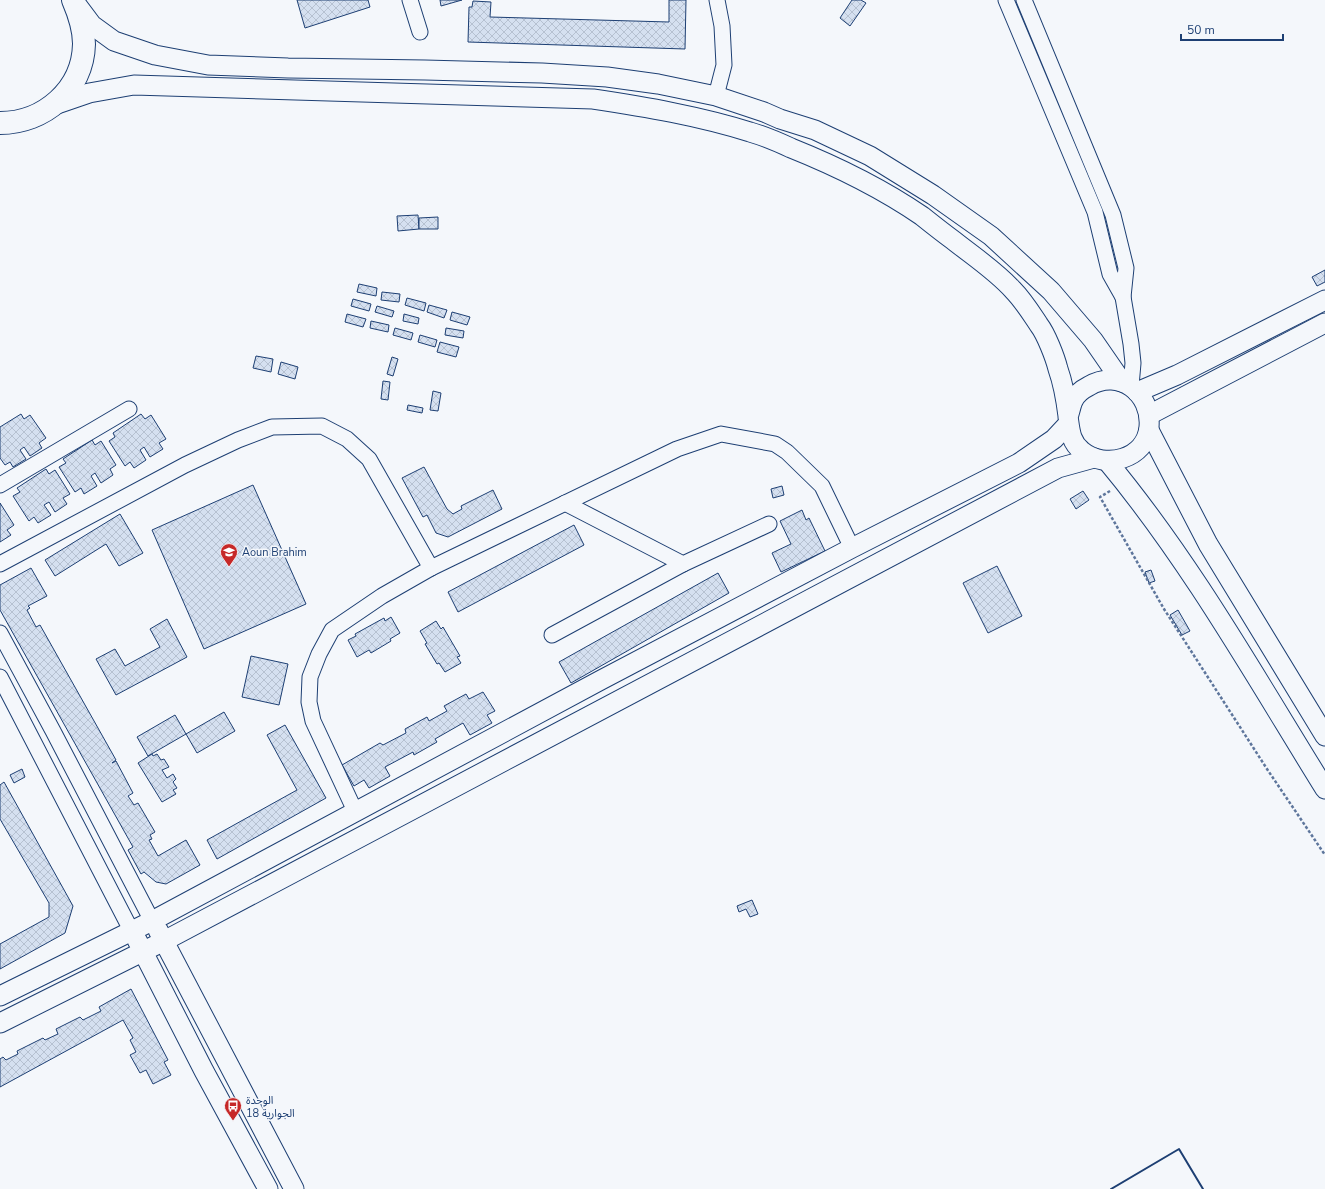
<svg xmlns="http://www.w3.org/2000/svg" width="1325" height="1189" font-family="'Nunito Sans','Noto Sans Arabic',sans-serif">
<style>
.building{fill:url(#building-cross-hatch);stroke:#1d3f73}
.lines{fill:none;stroke-linecap:round;stroke-linejoin:round}
.minor-casing{stroke:#1d3f73;stroke-width:17}
.major-casing{stroke:#1d3f73;stroke-width:21}
.highway-casing{stroke:#1d3f73;stroke-width:24}
.path{stroke:#5e769c;stroke-width:2.5;stroke-dasharray:3 2;stroke-linecap:butt}
.minor{stroke:#f4f7fb;stroke-width:15}
.major{stroke:#f4f7fb;stroke-width:19}
.highway{stroke:#f4f7fb;stroke-width:22}
.wall{stroke:#1d3f73;stroke-width:2}
.labels{text-anchor:middle;dominant-baseline:central;stroke-width:3;stroke-linejoin:round;paint-order:stroke}
.poi-label{font-size:11px;fill:#1d3f73;stroke:#f4f7fb;text-anchor:start}
</style>
<defs>
<pattern id="building-cross-hatch" width="8" height="8" patternUnits="userSpaceOnUse"><rect width="8" height="8" fill="#d5e0f0"/><path d="M0 0l8 8M0 8l8-8" fill="none" stroke="#b6c1d1"/></pattern>
</defs>
<rect width="100%" height="100%" fill="#f4f7fb"/>
<!-- building -->
<g class="building">
<path d="M297,0H368L370,7L305,28Z"/>
<path d="M440,0H462L441,6Z"/>
<path d="M669,0H686L685,49L468,42L469,7H472L473,1L491,2L490,17L669,22Z"/>
<path d="M852,0H861L866,3L850,26L840,18Z"/>
<path d="M418,215L419,229L398,231L397,216Z"/>
<path d="M438,217V229H419V218Z"/>
<path d="M1325,270V282L1317,286L1312,277Z"/>
<path d="M359,284L377,288L376,296L357,292Z"/>
<path d="M382,292L400,294L399,302L381,300Z"/>
<path d="M407,298L426,303L424,311L405,305Z"/>
<path d="M353,299L371,304L369,311L351,306Z"/>
<path d="M429,305L447,310L444,318L427,312Z"/>
<path d="M377,306L394,311L392,317L375,312Z"/>
<path d="M452,312L470,317L467,325L450,320Z"/>
<path d="M347,314L366,319L363,327L345,322Z"/>
<path d="M404,314L419,318L418,324L403,321Z"/>
<path d="M371,321L389,325L388,332L370,328Z"/>
<path d="M395,328L413,333L411,340L393,335Z"/>
<path d="M446,328L464,331L463,338L445,335Z"/>
<path d="M420,335L437,340L435,347L418,342Z"/>
<path d="M440,342L459,347L456,357L437,352Z"/>
<path d="M256,356L273,359L271,372L253,368Z"/>
<path d="M392,357L398,359L393,376L387,374Z"/>
<path d="M281,362L298,367L295,379L278,374Z"/>
<path d="M383,381L390,382L388,400L381,399Z"/>
<path d="M433,391L441,393L438,411L430,410Z"/>
<path d="M408,405L423,408L422,413L407,410Z"/>
<path d="M21,414L24,419L30,415L46,438L39,443L42,448L30,456L24,447L20,450L26,459L13,467L10,462L5,465L0,458V427Z"/>
<path d="M141,414L145,419L151,415L166,439L159,443L163,449L150,457L144,447L140,450L146,460L134,468L130,462L125,466L109,441L115,437L113,433Z"/>
<path d="M92,440L95,445L101,441L116,465L110,469L113,475L101,483L95,473L91,476L97,486L84,494L81,488L75,492L59,467L66,463L63,459Z"/>
<path d="M424,467L447,509L453,514L462,509L461,506L493,490L502,509L448,537L436,533L427,515L423,517L402,478Z"/>
<path d="M46,469L49,474L55,470L70,494L63,498L67,504L55,512L49,502L44,505L51,515L38,523L34,517L29,521L13,496L20,492L17,488Z"/>
<path d="M253,485L306,604L204,649L152,530Z"/>
<path d="M782,486L784,495L773,498L771,489Z"/>
<path d="M1083,491L1089,500L1076,509L1070,499Z"/>
<path d="M0,503L14,525L7,530L11,535L0,542Z"/>
<path d="M802,510L806,520L809,518L825,551L781,572L772,553L791,544L780,521Z"/>
<path d="M120,514L143,553L119,566L106,544L55,576L45,560Z"/>
<path d="M574,525L584,545L458,612L448,592Z"/>
<path d="M997,566L1022,616L988,633L963,583Z"/>
<path d="M31,568L47,596L28,606L30,608L27,610L36,627L40,625L116,760L112,763L116,761L133,793L128,796L134,805L138,803L155,832L150,835L152,839L149,840L158,856L186,840L200,865L166,884L156,882L144,872L141,874L128,850L133,847L0,610V585Z"/>
<path d="M1151,570L1155,581L1149,583L1145,572Z"/>
<path d="M718,573L729,593L571,683L559,662Z"/>
<path d="M1178,610L1190,631L1182,635L1170,615Z"/>
<path d="M391,617L400,633L390,639L391,641L371,653L369,650L357,657L348,640L356,636L355,634L384,618L385,621Z"/>
<path d="M167,619L187,657L116,695L96,659L115,649L125,666L160,647L150,629Z"/>
<path d="M436,621L441,629L443,627L460,656L457,657L461,663L445,672L439,663L437,664L425,644L427,643L420,631Z"/>
<path d="M251,656L288,664L279,705L242,697Z"/>
<path d="M483,692L495,711L487,715L492,723L470,735L463,723L435,739L437,742L414,755L413,752L385,767L390,776L369,788L364,780L354,786L342,765L380,743L383,745L406,733L405,729L427,717L429,721L447,711L444,706L466,694L469,699Z"/>
<path d="M224,712L235,731L197,753L186,734Z"/>
<path d="M175,715L186,734L148,756L137,737Z"/>
<path d="M285,725L326,798L217,859L207,840L297,790L267,735Z"/>
<path d="M152,754L153,756L157,754L161,760L164,759L169,767L162,770L167,778L173,774L176,779L173,782L177,788L173,790L176,794L162,802L138,763Z"/>
<path d="M22,769L25,777L14,783L10,775Z"/>
<path d="M4,782L73,906L65,933L0,969V944L49,917V903L0,819V785Z"/>
<path d="M752,900L758,914L750,917L746,909L739,912L737,906Z"/>
<path d="M131,989L168,1060L164,1062L171,1075L153,1084L146,1070L140,1073L130,1055L136,1052L130,1040L133,1038L123,1020L0,1087V1059L3,1057L6,1060L18,1054L17,1051L43,1038L45,1040L58,1034L56,1029L80,1017L83,1020L101,1011L99,1007Z"/>
</g>
<g class="lines">
<!-- minor casing -->
<g class="minor-casing">
<g id="minor">
<path d="M410,0L420,32"/>
<path d="M1006,0L1095,212L1110,274L1123,297"/>
<path d="M1024,0L1113,215L1126,268L1123,297L1131,344L1133,363L1131,386"/>
<path d="M716,96L724,65L722,26L717,0"/>
<path d="M0,485L129,409"/>
<path d="M565,503L683,564L769,524"/>
<path d="M0,564L185,465L238,440L272,427L322,426L347,439L369,459L431,568L382,596L332,630L319,654L310,677L309,702L313,721L355,811"/>
<path d="M431,568L677,449L721,434L775,444L787,452L822,486L852,548"/>
<path d="M0,633L53,731L152,921"/>
<path d="M552,635L683,564"/>
<path d="M0,677L131,930"/>
</g>
</g>
<!-- major casing -->
<g class="major-casing">
<g id="major">
<path d="M77,5L92,25L114,41L155,55L208,65L288,68L425,70L542,73L607,77L658,84L716,96L764,112L780,119L815,130L870,156L933,195L991,236L1051,291L1093,340L1122,382"/>
<path d="M54,105L89,93L134,85L593,99C646,107 699,116 750,132C764,136 778,142 791,148C836,166 881,188 922,216C932,224 942,232 953,240C973,256 996,271 1013,290C1023,300 1031,313 1039,325C1046,334 1055,357 1058,369C1063,383 1066,400 1068,416C1070,429 1070,442 1082,451C1105,470 1146,459 1149,427C1152,393 1119,368 1089,386C1083,389 1076,394 1073,401C1071,405 1070,412 1068,417"/>
<path d="M1137,392L1177,375L1325,300"/>
<path d="M1149,415L1325,323"/>
<path d="M1149,430L1208,544L1325,736"/>
<path d="M1107,461C1191,562 1256,678 1325,789"/>
<path d="M158,930L294,1189"/>
<path d="M137,940L204,1071L268,1189"/>
<path d="M0,996L152,921L601,680L852,548L1019,463L1054,439L1068,424"/>
<path d="M0,1023L164,941L1058,468L1094,458"/>
</g>
</g>
<!-- highway casing -->
<g class="highway-casing">
<path id="highway" d="M0,123C44,123 83,90 84,44C84,28 79,14 73,0"/>
</g>
<!-- path -->
<path class="path" d="M1110,491L1100,497L1164,609L1267,769L1325,855"/>
<!-- minor -->
<use href="#minor" class="minor"/>
<!-- major -->
<use href="#major" class="major"/>
<!-- highway -->
<use href="#highway" class="highway"/>
<!-- wall -->
<path class="wall" d="M1111,1189L1179,1149L1203,1189"/>
</g>
<!-- icons -->
<defs>
<g id="school-pin" transform="scale(0.9)"><path d="M0 17L-7.5 6A9.5 9.5 0 1 1 7.5 6Z" fill="#c62828" stroke="#f4f7fb"/><path d="M0-5L7-2L0 1L-7-2ZM-4 1L0 2.5L4 1V4Q0 6-4 4Z" fill="#fff"/></g>
<g id="bus-pin" transform="scale(0.9)"><path d="M0 17L-7.5 6A9.5 9.5 0 1 1 7.5 6Z" fill="#c62828" stroke="#f4f7fb"/><path d="M-5-6H5V4H4V6H2V4H-2V6H-4V4H-5ZM-3.5-4V0h7V-4ZM-3.5 1.2v1.5H-2V1.2ZM2 1.2v1.5H3.5V1.2Z" fill="#fff"/></g>
</defs>
<g fill-rule="evenodd">
<use href="#school-pin" x="229" y="552"/>
<use href="#bus-pin" x="233" y="1106"/>
</g>
<g class="labels">
<!-- poi labels -->
<g class="poi-label">
<text x="242" y="552">Aoun Brahim</text>
<text x="246" y="1100">الوحدة<tspan x="246" dy="13">الجوارية 18</tspan></text>
</g>
</g>
<!-- scale -->
<path d="M1181 34v6h102v-6" fill="none" stroke="#1d3f73" stroke-width="2"/>
<text x="1187" y="34" font-size="12" fill="#1d3f73" stroke="#f4f7fb" stroke-width="3" paint-order="stroke">50 m</text>
</svg>
